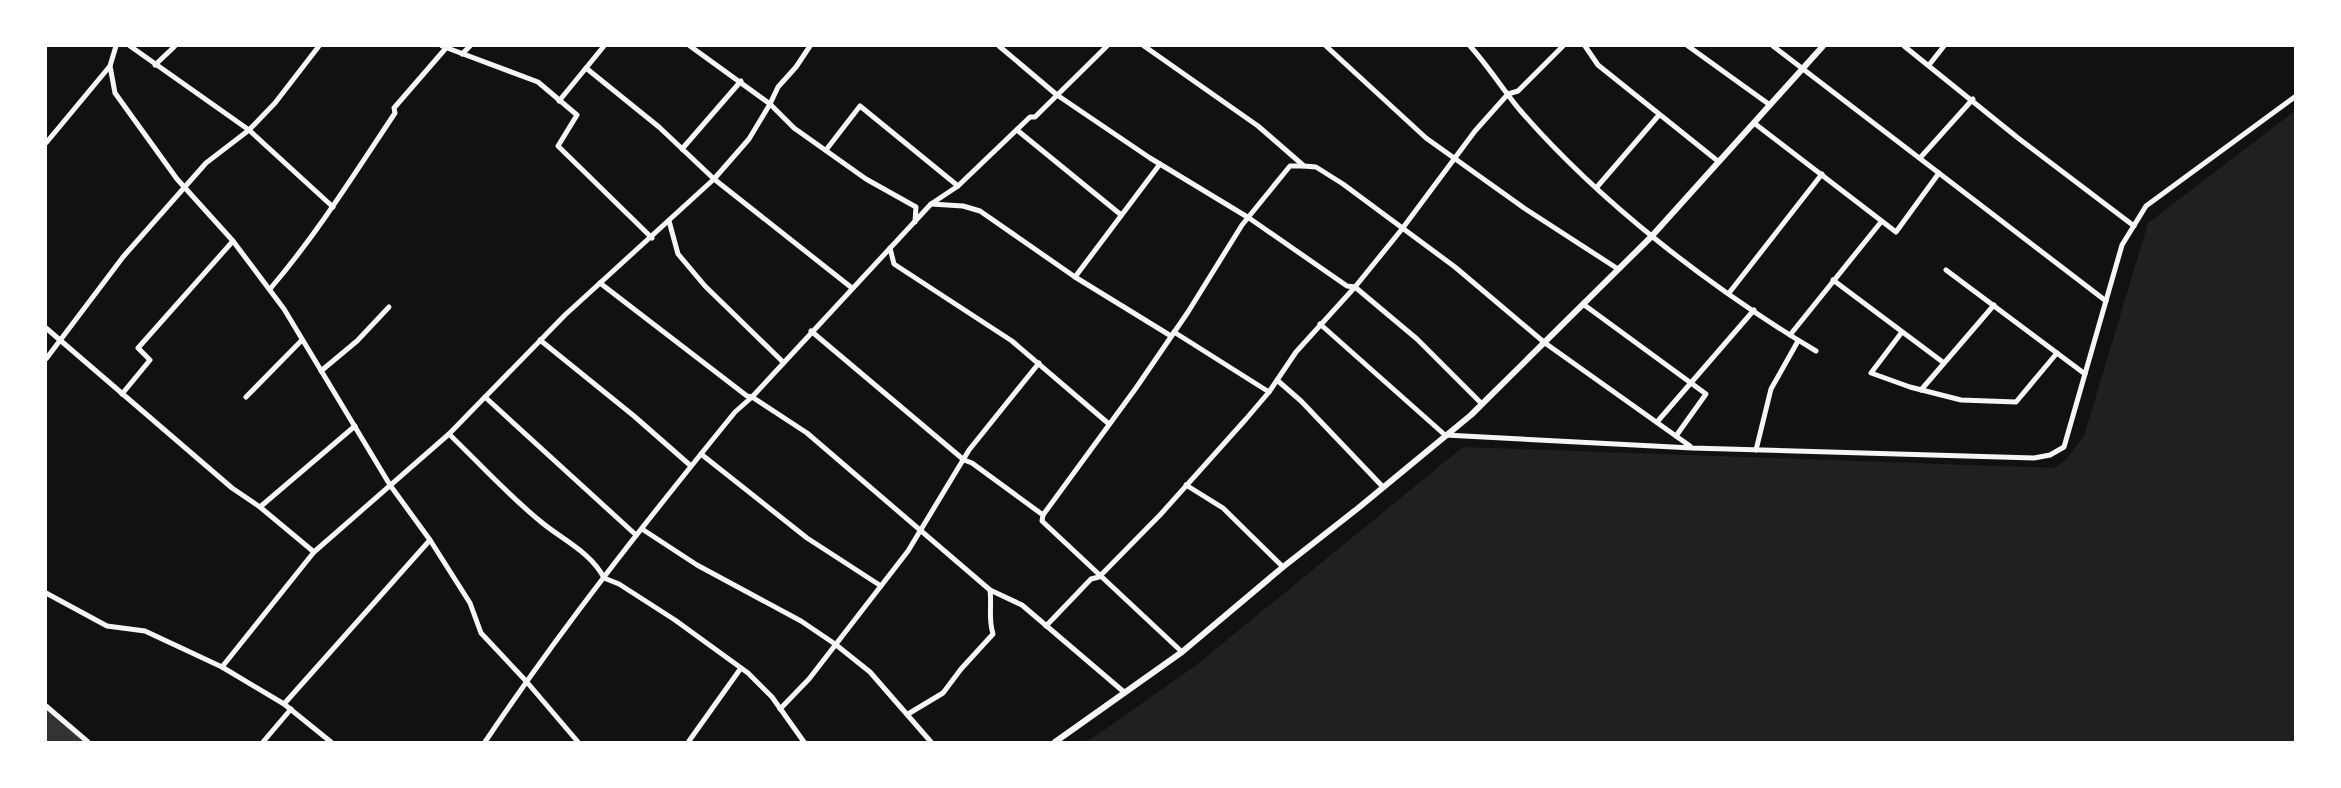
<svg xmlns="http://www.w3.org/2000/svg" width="2341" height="788" font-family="Arial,sans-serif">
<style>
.green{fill:#202020}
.water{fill:#333}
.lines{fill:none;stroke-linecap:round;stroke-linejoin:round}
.minor{stroke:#f5f5f5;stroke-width:5}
.tertiary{stroke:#f5f5f5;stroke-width:6}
</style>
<rect width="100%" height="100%" fill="#111"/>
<!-- green -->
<path class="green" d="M2295,111V742H1084L1097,735L1195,666L1463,447L2055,468L2068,457L2084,436L2148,223Z"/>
<!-- water -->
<path class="water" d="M46,706L88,742H46Z"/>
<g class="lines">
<!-- minor -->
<g class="minor">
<path d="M116,46L110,66L115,93L177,179L233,241L284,309L390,485L430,540L470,603L481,633L526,681L578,742"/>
<path d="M130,46L249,130L333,207"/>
<path d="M442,46L538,82L577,115L558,146L652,238"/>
<path d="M690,46L770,104L794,128L866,179L916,207L915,222"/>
<path d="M999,46L1057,95L1150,158L1249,218L1347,286L1355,287L1417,339L1482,404"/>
<path d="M1144,46L1258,126L1304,166L1316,167L1343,184L1455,267L1545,343L1690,446"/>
<path d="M1326,46L1426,138L1524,208L1618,269"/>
<path d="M1470,46C1488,66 1502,88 1519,109C1599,202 1711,288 1816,351"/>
<path d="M1585,46L1598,65L1719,162"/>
<path d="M1688,46L1770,105"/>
<path d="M1773,46L2106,301"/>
<path d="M1904,46L2018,138L2134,226"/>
<path d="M462,54L470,46"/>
<path d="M155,65L175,46"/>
<path d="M1929,65L1944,46"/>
<path d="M586,68L659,127L714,179L852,288"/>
<path d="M559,101L604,46"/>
<path d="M1754,123L1896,232L1939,173"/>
<path d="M1017,130L1120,214"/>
<path d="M46,143L110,66"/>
<path d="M682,149L741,81"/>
<path d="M826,150L860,106L958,186"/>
<path d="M1920,158L1973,99"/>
<path d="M1597,187L1659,115"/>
<path d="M931,204L963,206L980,211L1075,277L1171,336"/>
<path d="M669,221L678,254L705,286L783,362"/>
<path d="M890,248L894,264L1012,341L1109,424"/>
<path d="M1946,270L2085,374"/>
<path d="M1075,277L1160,164"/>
<path d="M1833,280L1944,363"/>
<path d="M600,283L747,396L752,397L807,433L990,590L1022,605L1124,692"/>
<path d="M270,289C317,234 355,173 395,113L394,108L446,48"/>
<path d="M1729,293L1822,174"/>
<path d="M1583,304L1706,394L1676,436"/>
<path d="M1320,324L1445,435L1692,448L2034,458L2050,455L2064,447L2122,245L2146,206L2296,96"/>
<path d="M46,328L232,488L260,507L314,552"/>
<path d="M811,331L964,460L972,463L1043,515L1042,521L1182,652"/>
<path d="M1174,332L1269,392"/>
<path d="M1902,332L1871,373L1910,387L1961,400L2016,402L2057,353"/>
<path d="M1790,335L1881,222"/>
<path d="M540,340L634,416L691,466"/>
<path d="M46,359L123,257L206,163L249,130L275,103L319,46"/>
<path d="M321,371L357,341L389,307"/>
<path d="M1277,380L1301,401L1383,487"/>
<path d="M1921,390L1994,305"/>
<path d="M122,394L150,360L138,348L233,241"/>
<path d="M246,397L302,340"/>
<path d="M485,397L636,535"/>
<path d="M1657,422L1754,310"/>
<path d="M449,434C479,463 508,495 540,521C561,539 591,552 604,578L619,584L675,620L748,673L772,697L804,742"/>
<path d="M1756,450L1771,389L1798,341"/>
<path d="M701,454L807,538L881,586"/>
<path d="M1186,485L1223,508L1283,567"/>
<path d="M260,507L355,426"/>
<path d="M1043,515L1136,388L1188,312L1242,225L1290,166H1304"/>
<path d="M642,529L697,565L801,621L835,644L870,672L931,742"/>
<path d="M46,593L107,626L145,631L222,667L284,704L331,742"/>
<path d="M1046,626L1091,579L1099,577L1160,515L1246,419L1269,392L1296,352L1355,287L1402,229L1475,131L1508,94L1518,91L1563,46"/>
<path d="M222,667L314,552L449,434L565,315L714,179L749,139L770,104L778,87L796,67L810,46"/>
<path d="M284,704L430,540"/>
<path d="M46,706L88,742"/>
<path d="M780,709L809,679L908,551L969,450L1039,363"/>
<path d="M908,714L943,693L961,669L993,634C988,619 992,605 990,590"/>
<path d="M689,741L741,668"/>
<path d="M263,742L291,709"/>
<path d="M485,742C562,627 648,519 735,412L752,397L931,204L958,186L1030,117H1035L1107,46"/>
</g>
<!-- tertiary -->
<path class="tertiary" d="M1055,742L1182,652L1283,567L1357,509L1471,415L1651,237L1823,46"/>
</g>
<!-- border -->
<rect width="2341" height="788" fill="none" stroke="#ffffff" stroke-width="94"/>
</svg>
